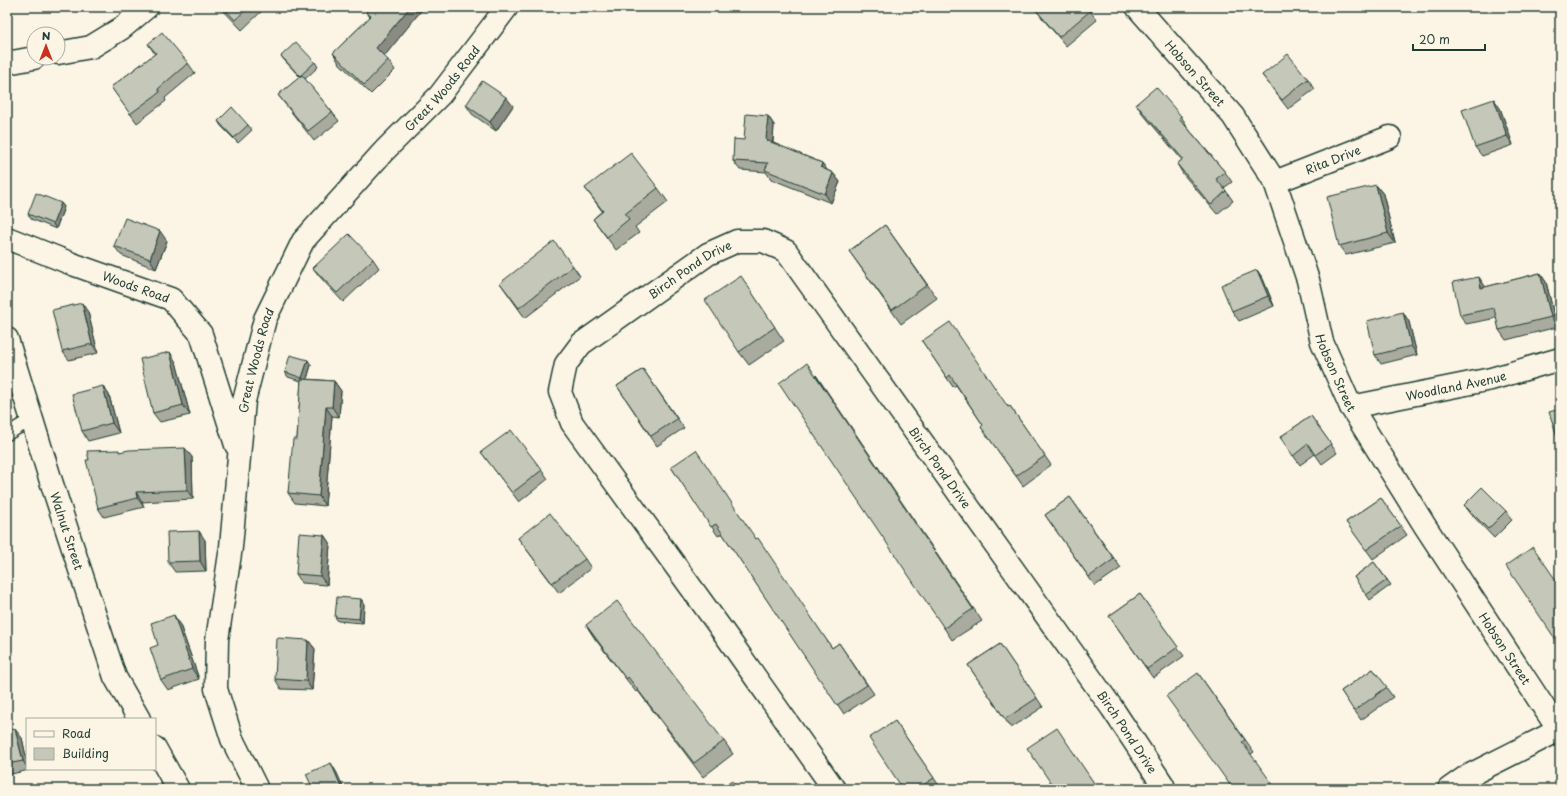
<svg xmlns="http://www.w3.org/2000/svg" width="1567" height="796" font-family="'Playpen Sans',sans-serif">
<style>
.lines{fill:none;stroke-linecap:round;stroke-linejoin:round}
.service-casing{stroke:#1f3d34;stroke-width:15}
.minor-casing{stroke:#1f3d34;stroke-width:25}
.primary-casing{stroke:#1f3d34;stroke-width:25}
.service{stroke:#fcf5e5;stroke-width:12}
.minor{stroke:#fcf5e5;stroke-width:22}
.primary{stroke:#fcf5e5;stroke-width:22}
.wall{fill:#a9ab9f;stroke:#1f3d34}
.shaded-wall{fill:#8a8b82;stroke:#1f3d34}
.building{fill:#c5c7b9;stroke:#1f3d34}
.labels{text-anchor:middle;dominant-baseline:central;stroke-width:4;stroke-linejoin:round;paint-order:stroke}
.street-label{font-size:12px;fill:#1f3d34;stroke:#fcf5e5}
</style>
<rect width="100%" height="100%" fill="#fcf5e5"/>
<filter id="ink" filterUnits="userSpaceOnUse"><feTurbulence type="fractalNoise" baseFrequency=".025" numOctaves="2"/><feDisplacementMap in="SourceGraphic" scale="8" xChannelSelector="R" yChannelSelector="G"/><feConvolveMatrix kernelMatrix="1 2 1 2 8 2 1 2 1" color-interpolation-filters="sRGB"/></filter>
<g filter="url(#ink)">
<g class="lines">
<!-- service casing -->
<g class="service-casing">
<path id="service" d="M7,434L32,419"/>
</g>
<!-- minor casing -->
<g class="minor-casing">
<g id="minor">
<path id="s1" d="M1137,7L1233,116L1275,182L1308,280L1322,342L1351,407L1425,526L1560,732"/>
<path d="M58,53L91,47L122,28L147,7"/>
<path d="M7,63L34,58"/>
<path id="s2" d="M1275,182L1390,137"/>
<path id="s3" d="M7,238L75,265L171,299L201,334L236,445"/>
<path id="s4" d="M1351,407L1491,379L1560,359"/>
<path id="s5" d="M256,789V787L232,739L216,689L217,640L231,547L244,401L265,319L303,241L384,151L440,95L507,7"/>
<path id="s6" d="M834,789L727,637L572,423L560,392L566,364L581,344L708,254L737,241H763L786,251L1112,708L1163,785L1164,789"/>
<path d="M1449,789L1466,777L1559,730"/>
</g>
</g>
<!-- primary casing -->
<g class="primary-casing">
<g id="primary">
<path id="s7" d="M7,339L50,478L115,677L139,719"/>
<path d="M155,748L178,789"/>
</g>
</g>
<!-- service -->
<use href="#service" class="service"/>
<!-- minor -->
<use href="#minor" class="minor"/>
<!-- primary -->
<use href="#primary" class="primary"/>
</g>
<!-- wall -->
<g class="wall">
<path d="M220,7H266L242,30Z"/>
<path d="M371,7H424L384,56L388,60L395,70L371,94L339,63L333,53L370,17L366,12Z"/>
<path d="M1036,10L1090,11L1097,20L1066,46L1043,19Z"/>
<path d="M148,44L188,63L195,73L165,98L166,101L137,123L111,87L155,54Z"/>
<path d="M281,56L315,62L318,67L305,79L332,112L339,121L314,141L285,104L278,95L300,77L285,61Z"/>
<path d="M1262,75L1308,79L1315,89L1288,109Z"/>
<path d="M1136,104L1181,116L1187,126H1186L1225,172L1232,182L1224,188L1233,201L1217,214L1183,174L1177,164L1182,160L1142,113Z"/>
<path d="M466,105L513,106L496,131L472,114Z"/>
<path d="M1500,108L1513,145L1482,156L1475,147Z"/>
<path d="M768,116L774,125L773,143L822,163L827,170L833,173L840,182L831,203L771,179L766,172L740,170L733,161L744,140Z"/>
<path d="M218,121L248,125L252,130L238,143L221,126Z"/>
<path d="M1376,185L1383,194L1395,243L1346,255L1339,246Z"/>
<path d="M585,188H658L668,202L635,227L639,233L616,250L593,219L602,211Z"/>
<path d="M61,203L64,207L56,229L31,219L28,214Z"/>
<path d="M885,225L937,298L901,324L849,251Z"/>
<path d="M167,241L156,269L121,255L114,246Z"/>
<path d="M373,259L379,268L343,302L320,277L313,268Z"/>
<path d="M573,266L580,276L525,318L500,283Z"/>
<path d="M1257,270L1263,279L1274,306L1239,321L1232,311Z"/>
<path d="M1540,273L1546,282L1557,327L1506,340L1499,330L1497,318L1466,324L1460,315L1485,287Z"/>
<path d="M750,290L784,341L749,365L739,352Z"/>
<path d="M88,312L98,353L69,360L62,351Z"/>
<path d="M1403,312L1409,322L1417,355L1381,364L1375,355Z"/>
<path d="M922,341L1009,407L1010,406L1051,465L1023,486L981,427L983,425L956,385L953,387Z"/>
<path d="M176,362L190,415L160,422L153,413Z"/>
<path d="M311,365L307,379L334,381L341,391L339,417L332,416L325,506L295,503L288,493L297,439L301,381L288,377L285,372Z"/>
<path d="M643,369L684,428L657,446L617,386Z"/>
<path d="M816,375L982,621L952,640L944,628Z"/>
<path d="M103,386L109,395L119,433L88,441L82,431Z"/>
<path d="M1311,416L1337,453L1322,464L1315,454L1300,465L1280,437Z"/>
<path d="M120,452L192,457L193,499L142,502L144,507L104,517L98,508Z"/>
<path d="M481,452L542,470L548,479L519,502Z"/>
<path d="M671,467L756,539L832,648L839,643L874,694L844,714L722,533L718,536Z"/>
<path d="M1070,497L1121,568L1095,586L1045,515Z"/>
<path d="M1381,498L1407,535L1373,559L1346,522Z"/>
<path d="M1464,505L1506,511L1512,520L1494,538L1471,514Z"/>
<path d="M324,535L330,544L327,585L302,583L296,574Z"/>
<path d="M518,538L585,559L591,568L559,593Z"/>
<path d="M205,540L206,571L175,572L168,562Z"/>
<path d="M1374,562L1391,585L1370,600L1354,577Z"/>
<path d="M1140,594L1184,656L1153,678L1109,616Z"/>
<path d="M361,599L364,604L363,623L338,621L335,617Z"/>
<path d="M180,625L199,679L168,690L161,680L158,645Z"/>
<path d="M586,625L724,741L733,754L703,777L638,691L636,692L595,639Z"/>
<path d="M308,640L315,649L312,690L281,689L275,679Z"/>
<path d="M1000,644L1043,707L1011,728L968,665Z"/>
<path d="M1373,669L1393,697L1361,720L1341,691Z"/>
<path d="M1198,673L1254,752L1251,754L1233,789Z"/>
<path d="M895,721L940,787L938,789H903Z"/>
<path d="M7,730L22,738L27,761V769H29V770L7,775Z"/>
</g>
<!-- shaded-wall -->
<g class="shaded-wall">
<path d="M410,7H424L383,58L376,48Z"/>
<path d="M1229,7H1237L1233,12Z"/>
<path d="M506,97L513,106L496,131L490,122Z"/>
<path d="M1494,99L1500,108L1513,145L1507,136Z"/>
<path d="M768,116L774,125L772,150L766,140Z"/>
<path d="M822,163L829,173L828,177L821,167Z"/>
<path d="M833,173L840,182L831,203L825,194Z"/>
<path d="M1376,185L1383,194L1395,243L1388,233Z"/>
<path d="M61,203L64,207L56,229L53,224Z"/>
<path d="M160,231L167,241L156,269L150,259Z"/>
<path d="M1257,270L1263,279L1274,306L1268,296Z"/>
<path d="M1540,273L1546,282L1557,327L1551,317Z"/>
<path d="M1479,277L1485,286L1487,297L1481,288Z"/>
<path d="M82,303L88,312L98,353L92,344Z"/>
<path d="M1403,312L1409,322L1417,355L1411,346Z"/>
<path d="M170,352L176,362L190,415L183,405Z"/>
<path d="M308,360L311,365L306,382L302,378Z"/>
<path d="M334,381L341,391L339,417L332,407Z"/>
<path d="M103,386L109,395L119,433L112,423Z"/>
<path d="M326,407L332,416L325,506L319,496Z"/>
<path d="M185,448L192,457L193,499L187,490Z"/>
<path d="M136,492L142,502L144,507L137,498Z"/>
<path d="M199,531L205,540L206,571L200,561Z"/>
<path d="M324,535L330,544L327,585L320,576Z"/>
<path d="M361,599L364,604L363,623L359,619Z"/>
<path d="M174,615L180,625L199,679L192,669Z"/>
<path d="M308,640L315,649L312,690L306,681Z"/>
<path d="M15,729L22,738L27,761V767L23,761Z"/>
<path d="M331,763L337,773L344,789H342Z"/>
</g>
<!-- building -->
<g class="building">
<path d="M223,7H249L235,20Z"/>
<path d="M371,7H410L376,48L388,60L364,85L333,53L371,16L366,12Z"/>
<path d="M1040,7H1087L1090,11L1059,37L1036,10Z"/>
<path d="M162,32L188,63L158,89L160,92L130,114L111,87L156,53L148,44Z"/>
<path d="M296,42L315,62L300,76L281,56Z"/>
<path d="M1288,54L1308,79L1282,100L1262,75Z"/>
<path d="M302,75L332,112L308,131L278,95Z"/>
<path d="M482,81L506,97L490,122L466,105Z"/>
<path d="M1156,87L1181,116L1179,118L1225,172L1216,179L1226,191L1211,205L1177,164L1183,159L1136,104Z"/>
<path d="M1494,99L1507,136L1475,147L1462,110Z"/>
<path d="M232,107L248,125L234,138L218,121Z"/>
<path d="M746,114L768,116L766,140L822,163L821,167H820L833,173L825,194L765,170L768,163L733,161L734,139L744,140Z"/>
<path d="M631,153L658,188L625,214L629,219L607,237L593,219L603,211L585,188Z"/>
<path d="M1376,185L1388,233L1339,246L1327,197Z"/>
<path d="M36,193L61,203L53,224L28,214Z"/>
<path d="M125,218L160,231L150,259L114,246Z"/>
<path d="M885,225L927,285L892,310L849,251Z"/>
<path d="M349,234L373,259L337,293L313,268Z"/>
<path d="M554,241L573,266L519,308L500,283Z"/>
<path d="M1257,270L1268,296L1232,311L1221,285Z"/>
<path d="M1540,273L1551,317L1499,330L1494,308L1460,315L1453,282L1479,277L1481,288Z"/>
<path d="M741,276L775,327L739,352L705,300Z"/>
<path d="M82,303L92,344L62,351L52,310Z"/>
<path d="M1403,312L1411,346L1375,355L1367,321Z"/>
<path d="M950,322L1008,407L1010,406L1045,456L1016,476L981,427L983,425L950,375L947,378L922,341Z"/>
<path d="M170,352L183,405L153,413L140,359Z"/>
<path d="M290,355L308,360L302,378L285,372Z"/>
<path d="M807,363L973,609L944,628L779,383Z"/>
<path d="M643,369L677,419L651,436L617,386Z"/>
<path d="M301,379L334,381L332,407H326L319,496L288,493L293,439H297Z"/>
<path d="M103,386L112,423L82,431L72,394Z"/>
<path d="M1560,409V445L1549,412Z"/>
<path d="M1311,416L1331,444L1315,455L1308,444L1293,456L1280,437Z"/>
<path d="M511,430L542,470L512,493L481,452Z"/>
<path d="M185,448L187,490L136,492L137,498L98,508L86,460H89L87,451L119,450V452L129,450Z"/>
<path d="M696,450L756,539L758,538L832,648L839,643L867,685L837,705L716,524L711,527L671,467Z"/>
<path d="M1482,487L1506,511L1488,529L1464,505Z"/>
<path d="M1070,497L1114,559L1089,577L1045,515Z"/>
<path d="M1381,498L1401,526L1366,550L1346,522Z"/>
<path d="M550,513L585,559L552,583L518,538Z"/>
<path d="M199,531L200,561L168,562L167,532Z"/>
<path d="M299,533L324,535L320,576L296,574Z"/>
<path d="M1533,547L1560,586V646L1506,566Z"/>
<path d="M1374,562L1387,580L1366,595L1354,577Z"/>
<path d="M1140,594L1178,647L1147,669L1109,616Z"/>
<path d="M337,597L361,599L359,619L335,617Z"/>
<path d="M617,601L724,741L694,763L628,677L626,679L586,625Z"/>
<path d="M174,615L192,669L161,680L150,648L158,645L151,623Z"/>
<path d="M277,638L308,640L306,681L275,679Z"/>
<path d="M1000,644L1037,698L1005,719L968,665Z"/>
<path d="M1373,669L1387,687L1354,711L1341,691Z"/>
<path d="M1198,673L1245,740L1242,742L1276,789H1233L1166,696Z"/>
<path d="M895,721L934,778L917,789H903L869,738Z"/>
<path d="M1057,728L1098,789H1055L1027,748Z"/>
<path d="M15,729L23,761L7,764V730Z"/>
<path d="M331,763L342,789H313L306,774Z"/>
<path d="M732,781L738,789H720Z"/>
</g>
</g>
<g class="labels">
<!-- street labels -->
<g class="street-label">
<text stroke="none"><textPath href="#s1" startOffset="88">Hobson Street</textPath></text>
<text stroke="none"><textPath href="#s5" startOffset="776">Great Woods Road</textPath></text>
<text stroke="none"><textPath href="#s2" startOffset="62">Rita Drive</textPath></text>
<text stroke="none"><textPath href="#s6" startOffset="669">Birch Pond Drive</textPath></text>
<text stroke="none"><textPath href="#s3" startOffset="138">Woods Road</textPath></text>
<text stroke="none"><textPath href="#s5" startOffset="440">Great Woods Road</textPath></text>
<text stroke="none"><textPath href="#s1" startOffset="424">Hobson Street</textPath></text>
<text stroke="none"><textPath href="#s4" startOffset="107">Woodland Avenue</textPath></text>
<text stroke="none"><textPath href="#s6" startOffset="1041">Birch Pond Drive</textPath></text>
<text stroke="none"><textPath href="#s7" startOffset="201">Walnut Street</textPath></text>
<text stroke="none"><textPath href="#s1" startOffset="748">Hobson Street</textPath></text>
<text stroke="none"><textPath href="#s6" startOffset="1365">Birch Pond Drive</textPath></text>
</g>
</g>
<!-- margin -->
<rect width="1567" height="796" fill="none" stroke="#fcf5e5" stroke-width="24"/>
<rect x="12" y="12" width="1543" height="772" fill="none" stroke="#1f3d34" stroke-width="1.5" filter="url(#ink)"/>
<!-- legend -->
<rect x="26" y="718" width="130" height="52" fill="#fcf5e5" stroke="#a4ab9e"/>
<rect x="34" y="731" width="20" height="6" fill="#fcf5e5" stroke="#a4ab9e"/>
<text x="62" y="738" font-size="12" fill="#1f3d34">Road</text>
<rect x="34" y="748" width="20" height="12" fill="#c5c7b9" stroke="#a4ab9e"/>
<text x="62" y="758" font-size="12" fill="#1f3d34">Building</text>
<!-- north arrow -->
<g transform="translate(46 46)"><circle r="19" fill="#fcf5e5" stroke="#a4ab9e"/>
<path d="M0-3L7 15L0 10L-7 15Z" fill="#c8321e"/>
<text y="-6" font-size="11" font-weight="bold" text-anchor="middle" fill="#1f3d34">N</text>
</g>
<!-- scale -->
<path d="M1413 44v6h72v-6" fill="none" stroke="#1f3d34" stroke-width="2"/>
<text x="1419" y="44" font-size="12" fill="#1f3d34" stroke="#fcf5e5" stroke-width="3" paint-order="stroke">20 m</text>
</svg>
